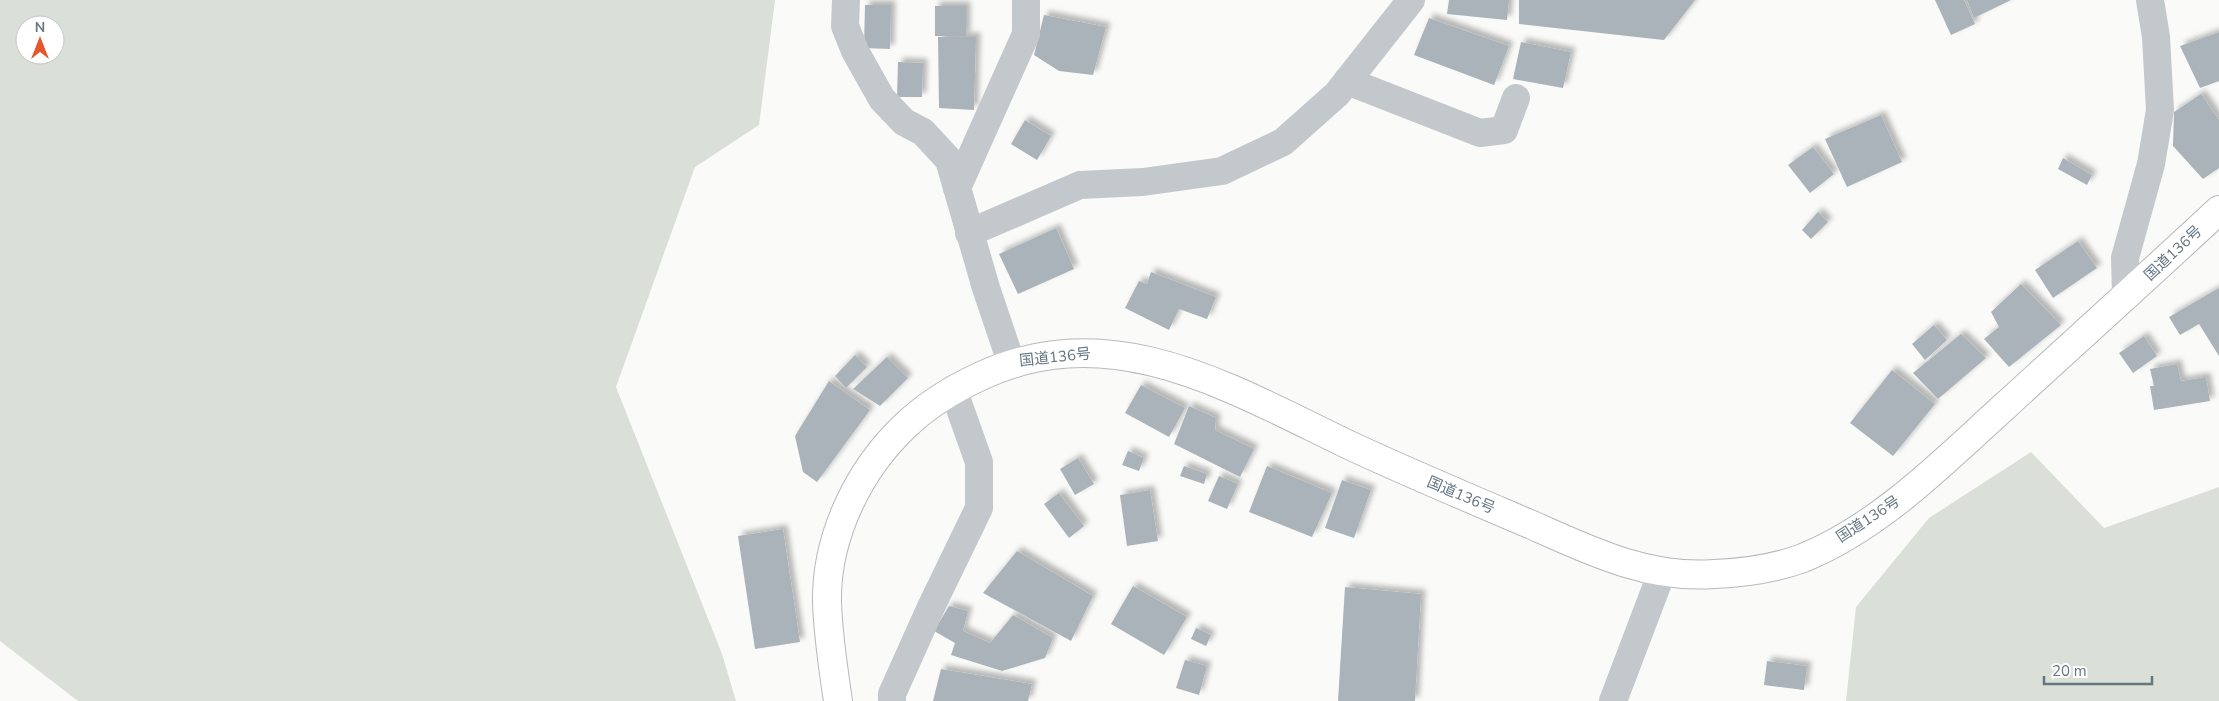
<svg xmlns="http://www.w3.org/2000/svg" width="2219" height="701" font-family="'Nunito Sans','Noto Sans JP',sans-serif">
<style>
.green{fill:#dadfd7;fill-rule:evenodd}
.building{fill:#aab3b9;filter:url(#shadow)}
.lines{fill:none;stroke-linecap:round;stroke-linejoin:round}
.highway-casing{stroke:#b4b9bd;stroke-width:30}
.street{stroke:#c3c8cc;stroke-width:28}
.highway{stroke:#fff;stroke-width:28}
.labels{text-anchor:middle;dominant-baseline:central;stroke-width:5;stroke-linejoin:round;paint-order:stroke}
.street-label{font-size:15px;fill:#657683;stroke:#fff}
</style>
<defs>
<filter id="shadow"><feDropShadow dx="4.5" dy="-4.5" stdDeviation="2.5" flood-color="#0004"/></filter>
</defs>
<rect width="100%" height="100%" fill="#fafaf8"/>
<!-- green -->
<g class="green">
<path d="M0,0H775L759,125L695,167L616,387L722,654L736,701H78L0,641ZM25,25H55V55H25Z"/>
<path d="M2031,452L2104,528L2219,487V701H1846L1856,607L1929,518Z"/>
</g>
<!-- building -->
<g class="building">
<path d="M1449,0H1509L1507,20L1447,14Z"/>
<path d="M1519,0H1695L1664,40L1519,24Z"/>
<path d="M1935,0H1964L1975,24L1951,35Z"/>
<path d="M1967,0H2011L1974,18Z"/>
<path d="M865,5H891L890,49L864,48Z"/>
<rect x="935" y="6" width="31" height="30"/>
<path d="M1044,15L1106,27L1093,75L1059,71L1034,55Z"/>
<path d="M1429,18L1509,46L1494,85L1414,55Z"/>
<path d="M2219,32V81L2200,88L2180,46Z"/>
<path d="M938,37H976L974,110L939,108Z"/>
<path d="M1521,42L1571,52L1563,88L1513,79Z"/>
<path d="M898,62L923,63L922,97H897Z"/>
<path d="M2201,94L2219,120V168L2203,179L2173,146L2174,112Z"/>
<path d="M1881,115L1902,162L1847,187L1825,139Z"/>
<path d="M1025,120L1051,136L1037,160L1011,144Z"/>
<path d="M1813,147L1834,174L1810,193L1788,165Z"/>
<path d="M2063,158L2092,175L2087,185L2058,169Z"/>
<path d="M1818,212L1828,222L1811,239L1802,230Z"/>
<path d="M1056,228L1074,269L1018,294L999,254Z"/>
<path d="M2078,241L2097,268L2053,298L2035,270Z"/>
<path d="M1151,272L1216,297L1207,319L1179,309L1169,330L1125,308L1139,281L1147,284Z"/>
<path d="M2021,284L2061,325L2009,367L1984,339L1999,327L1991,312Z"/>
<path d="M2219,288V356L2199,324L2180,335L2169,317Z"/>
<path d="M1934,325L1947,340L1925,360L1912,344Z"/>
<path d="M1961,334L1986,358L1938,399L1913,373Z"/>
<path d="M2144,336L2157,356L2133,373L2119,353Z"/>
<path d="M855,355L867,367L846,388L835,376Z"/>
<path d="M887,357L908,378L880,406L853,389Z"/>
<path d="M2177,364L2181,381L2206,377L2210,401L2154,410L2150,386H2154L2150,369Z"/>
<path d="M1892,370L1935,404L1893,456L1850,423Z"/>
<path d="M829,381L870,410L817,482L803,472L795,436Z"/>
<path d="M1141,385L1185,408L1169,437L1125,413Z"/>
<path d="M1189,406L1216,418L1215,430L1254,449L1240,477L1174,444Z"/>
<path d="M1128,451L1144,458L1139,471L1122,465Z"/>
<path d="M1078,458L1094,484L1075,495L1060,469Z"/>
<path d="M1184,466L1207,474L1204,484L1180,476Z"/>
<path d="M1267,466L1332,493L1312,537L1249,512Z"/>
<path d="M1219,476L1238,484L1227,509L1208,501Z"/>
<path d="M1342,480L1371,490L1354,538L1325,528Z"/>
<path d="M1150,490L1158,541L1127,546L1120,495Z"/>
<path d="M1059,493L1084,526L1069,538L1044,504Z"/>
<path d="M783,529L800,642L755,649L738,536Z"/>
<path d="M1017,551L1093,596L1071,641L983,593Z"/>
<path d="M1133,586L1187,617L1164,655L1111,624Z"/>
<path d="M1345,587L1421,594L1415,701H1338Z"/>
<path d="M949,606L968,611L963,631L990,643L1013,615L1053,638L1045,658L1002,671L951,655L955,643L934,631Z"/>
<path d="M1196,628L1211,635L1206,646L1191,639Z"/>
<path d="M1185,660L1207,666L1199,695L1176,688Z"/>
<path d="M1767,661L1807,666L1804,690L1764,685Z"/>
<path d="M941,669L1032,684L1028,701H933Z"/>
</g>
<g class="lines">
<!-- highway casing -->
<g class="highway-casing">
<path id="highway" d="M838,701C833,668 828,635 827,602C826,536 859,469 906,425C929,403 953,389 981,376C1112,315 1232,389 1349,445C1409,473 1471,499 1532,525C1590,551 1648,579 1714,574C1742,573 1776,568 1803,558C1880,527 1944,461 2005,406C2076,341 2148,276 2219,210"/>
</g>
<!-- street -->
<g class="street">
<path d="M846,0L845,26L855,51L882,99L904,122L923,132L949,160L986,288L1011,362"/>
<path d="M1347,81L1480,133L1504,130L1516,98"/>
<path d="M957,188L1026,34V0"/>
<path d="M969,233L1080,185L1143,182L1222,171L1283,142L1337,94L1411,0"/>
<path d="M2126,296L2125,258L2151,164L2160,110L2156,37L2150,0"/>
<path d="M892,701V694L931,607L979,508V462L953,389"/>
<path d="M1613,701L1662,572"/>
</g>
<!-- highway -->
<use href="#highway" class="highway"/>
</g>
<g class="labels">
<!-- street labels -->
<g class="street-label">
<text transform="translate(2173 253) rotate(-43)">国道136号</text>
<text transform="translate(1055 357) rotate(-6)">国道136号</text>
<text transform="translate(1461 495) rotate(23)">国道136号</text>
<text transform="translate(1868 519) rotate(-33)">国道136号</text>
</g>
</g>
<!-- north arrow -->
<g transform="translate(40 40)"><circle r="24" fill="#ffffff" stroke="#c1c8cd"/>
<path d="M0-4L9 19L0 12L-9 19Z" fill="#e4572e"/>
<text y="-8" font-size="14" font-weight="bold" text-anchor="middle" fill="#657683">N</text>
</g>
<!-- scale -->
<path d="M2044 676v8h108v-8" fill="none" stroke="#657683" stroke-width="2.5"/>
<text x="2052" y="676" font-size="15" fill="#657683" stroke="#ffffff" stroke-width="4" paint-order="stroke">20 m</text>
</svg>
